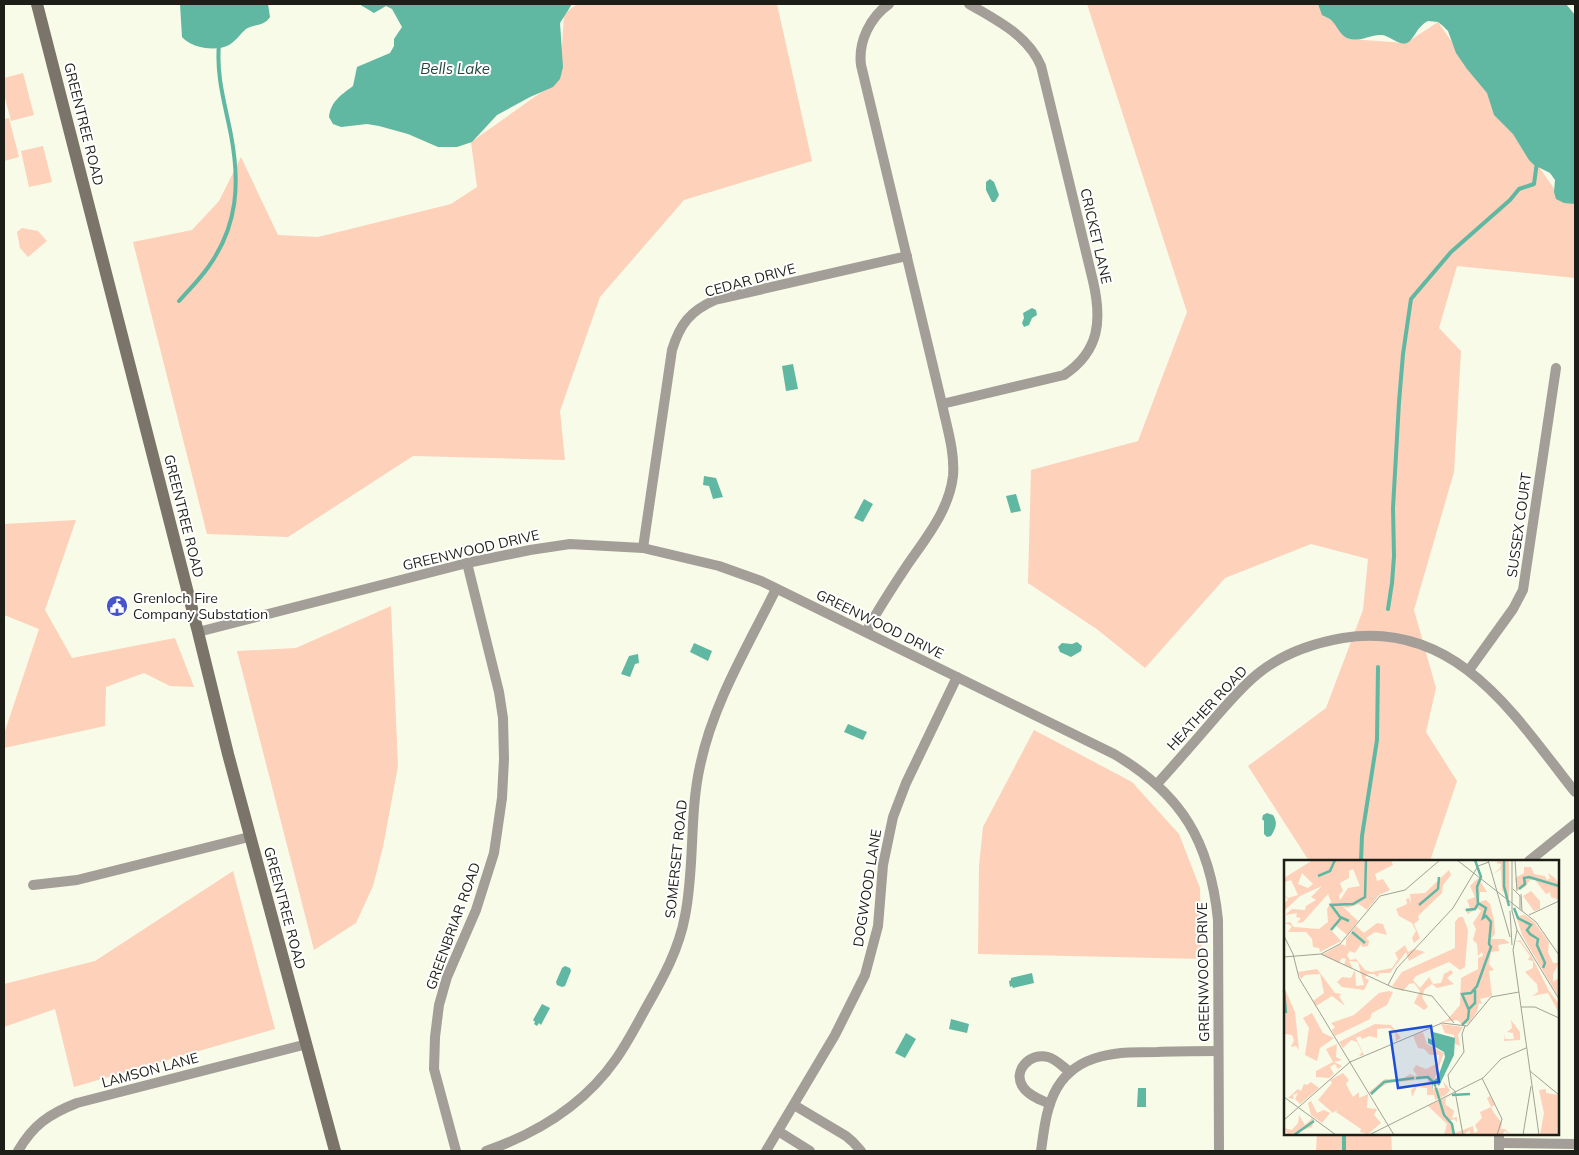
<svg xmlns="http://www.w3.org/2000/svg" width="1579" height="1155" font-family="Mulish,sans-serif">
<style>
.green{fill:#fdd1ba}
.water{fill:#60b7a2}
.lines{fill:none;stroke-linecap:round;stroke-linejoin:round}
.stream{stroke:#60b7a2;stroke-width:4}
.street{stroke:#a39e98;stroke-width:10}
.secondary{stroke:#7a746a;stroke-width:12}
.labels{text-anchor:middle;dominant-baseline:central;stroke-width:4;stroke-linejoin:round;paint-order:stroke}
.street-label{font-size:14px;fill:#1d1e17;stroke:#fff}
.poi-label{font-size:14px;fill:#1d1e17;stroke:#fff;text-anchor:start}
.water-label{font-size:15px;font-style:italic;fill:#21483f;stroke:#fff}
.inset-river{fill:none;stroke:#60b7a2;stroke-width:2.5}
.inset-road{fill:none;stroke:#a0a394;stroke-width:1}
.view{fill:#1d4ed8;fill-opacity:0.15;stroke:#1d4ed8;stroke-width:2.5}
.inset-edge{fill:none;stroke:#1d1e17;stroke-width:2.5}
</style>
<rect width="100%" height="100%" fill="#f8fbe8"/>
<!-- green -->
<g class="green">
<path d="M577,4H777L812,161L684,200L600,297L560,411L565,460L413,456L288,537L207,534L133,242L192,230L219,201L241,157L278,235L318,237L451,204L477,187L471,142L560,79L564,14Z"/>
<path d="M1087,4H1317L1349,39L1406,43L1438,22L1555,190L1575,196V278L1457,266L1439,328L1461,351L1454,472L1414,610L1436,688L1426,732L1457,781L1430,861H1309L1248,766L1326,708L1363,610L1368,559L1311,544L1225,578L1145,668L1098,630L1028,583L1031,470L1138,441L1187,312Z"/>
<path d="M23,73L34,115L11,121L4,94V78Z"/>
<path d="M9,118L19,157L4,161V119Z"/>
<path d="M43,146L52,182L29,187L21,151Z"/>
<path d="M22,228L38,231L47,241L28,257L20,248L17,232Z"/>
<path d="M76,520L45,610L72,658L175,638L194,687L170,686L144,673L106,687L105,726L4,748V734L39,629L4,615V524Z"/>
<path d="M391,606L398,766L383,847L373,886L356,923L314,950L237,651L296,648Z"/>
<path d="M1034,730L1132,782L1179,834L1200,888L1202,959L978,954L979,866L983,827Z"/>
<path d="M233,871L275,1029L74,1087L55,1009L4,1027V984L95,961Z"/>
<path d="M1317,1134H1391L1392,1151H1316Z"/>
</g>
<!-- water -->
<g class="water">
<path d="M180,4H268L270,17C265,26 254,24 246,29C240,34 236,41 229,45C216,52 191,48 182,37Z"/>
<path d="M359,4H572L560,23L563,67L560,79L553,87L530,97L497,115L472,142L457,147H438L408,134L379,126L367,124L341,127L333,124L329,117C331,101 341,95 353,86L357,67L390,53L394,46V39L402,27L392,9L386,6L374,13Z"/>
<path d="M1318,4H1566L1575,15V204L1564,203L1556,199L1554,192L1555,180L1550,173L1534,165L1529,160L1513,134L1494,115L1487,93L1467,69L1456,53L1448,31L1443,26L1438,22L1428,21C1417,26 1414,40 1407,43C1399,46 1390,36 1382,35C1370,34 1360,43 1347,38C1340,35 1337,26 1332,21C1330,18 1325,17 1322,15Z"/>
<path d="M990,179L994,182L999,195L995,202H992L986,190V182Z"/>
<path d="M1032,308L1036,310L1037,315L1032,318L1029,325L1024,327L1022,323L1024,318L1023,313Z"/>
<path d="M793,364L798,389L786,391L782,366Z"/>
<path d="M704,476L716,478L723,497L713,499L709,486L703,485Z"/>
<path d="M1016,494L1021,511L1011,513L1006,496Z"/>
<path d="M864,499L873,504L863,522L854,518Z"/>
<path d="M1077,642L1082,646L1081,651L1071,657L1060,652L1058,647L1062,643L1072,644Z"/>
<path d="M694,643L712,651L708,661L690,652Z"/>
<path d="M638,654L639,663L635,664L630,677L621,674L629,656Z"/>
<path d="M848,724L867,732L863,740L844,732Z"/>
<path d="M1267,813L1273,815C1278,823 1276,828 1271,836L1267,837L1264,834V821L1262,819L1263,815Z"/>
<path d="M565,966L570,968L571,971L565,986L562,987L557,985L556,982L562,968Z"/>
<path d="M1032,973L1034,983L1013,988L1012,986L1010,987L1009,981L1011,980V978Z"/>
<path d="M542,1004L550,1008L541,1025L539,1023L537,1026L534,1024L535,1022L533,1020Z"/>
<path d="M951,1019L969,1024L967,1033L949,1029Z"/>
<path d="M906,1033L916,1039L905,1058L895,1053Z"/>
<path d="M1138,1088H1146V1107H1137Z"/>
</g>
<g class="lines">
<!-- stream -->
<g class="stream">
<path d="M179,301C189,290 200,279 209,266C238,225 240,183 231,135C225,104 216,76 219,44"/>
<path d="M1388,609L1392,583L1394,556L1393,508L1399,402L1403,354L1411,299L1451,252L1510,200L1519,189L1534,184L1537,162"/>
<path d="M1361,861L1362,836L1377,740L1378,667"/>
<path d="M1344,1134V1151"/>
</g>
<!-- street -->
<g class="street">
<path d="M942,404L1064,375C1100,351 1102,320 1093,281L1041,66C1028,35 996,20 969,4"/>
<path d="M643,548L672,350C680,324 690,311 715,300L907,256"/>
<path d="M198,632L467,563L530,550L570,544L643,548L719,566L761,581L1114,754C1182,794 1210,842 1218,920L1219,1151"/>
<path d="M866,632C878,609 892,588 906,567C925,539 949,511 953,476C955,452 947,428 942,404L861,65C858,42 870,17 889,4"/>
<path d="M1469,670L1513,609L1523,590L1556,368"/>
<path d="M1157,784C1177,762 1196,740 1215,718C1229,702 1243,685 1260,672C1283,654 1314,643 1343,638C1457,620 1515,716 1575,792"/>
<path d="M1529,861L1575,824"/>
<path d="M33,885L77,880L249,837"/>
<path d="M1050,1104C1041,1100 1029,1096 1023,1087C1012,1071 1030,1052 1048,1057C1056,1059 1063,1067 1070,1072"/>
<path d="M794,1105L846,1136L853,1142L861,1151"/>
<path d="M778,1131L810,1151"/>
<path d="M1499,1143L1575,1144"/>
<path d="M18,1151C33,1125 49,1114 77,1103L307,1044"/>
<path d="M456,1151L434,1069L435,1037L439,1005L447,977L476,910L494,853L502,798L504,759L503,718L499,692L467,563"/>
<path d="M486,1151C538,1133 584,1105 616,1059C628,1042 637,1024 647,1006C663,978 679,949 685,916C695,867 689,815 700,766C713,703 748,646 776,589"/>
<path d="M766,1151L835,1035L865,975L878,926L883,865L893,817L906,783L957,677"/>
<path d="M1041,1151C1044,1130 1046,1107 1057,1088C1078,1052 1120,1052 1157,1052C1177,1051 1198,1051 1218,1051"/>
<path d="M1499,1151V1134"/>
</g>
<!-- secondary -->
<path class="secondary" d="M37,4L198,632L228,754L335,1151"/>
</g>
<!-- icons -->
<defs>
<g id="civic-disc" transform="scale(1.125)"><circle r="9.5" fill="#4554c9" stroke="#fff"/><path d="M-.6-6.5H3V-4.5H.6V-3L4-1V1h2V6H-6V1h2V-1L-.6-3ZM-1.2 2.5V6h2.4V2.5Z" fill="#fff"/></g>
</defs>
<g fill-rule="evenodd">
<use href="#civic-disc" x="117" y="606"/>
</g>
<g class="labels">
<!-- street labels -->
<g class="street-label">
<text transform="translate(84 124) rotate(76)">GREENTREE ROAD</text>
<text transform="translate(1096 236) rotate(77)">CRICKET LANE</text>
<text transform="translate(750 280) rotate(-15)">CEDAR DRIVE</text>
<text transform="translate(184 516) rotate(76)">GREENTREE ROAD</text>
<text transform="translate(1519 525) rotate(-82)">SUSSEX COURT</text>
<text transform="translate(471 550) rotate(-13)">GREENWOOD DRIVE</text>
<text transform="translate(880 624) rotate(26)">GREENWOOD DRIVE</text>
<text transform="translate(1207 708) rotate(-47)">HEATHER ROAD</text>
<text transform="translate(676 859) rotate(-84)">SOMERSET ROAD</text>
<text transform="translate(867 888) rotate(-81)">DOGWOOD LANE</text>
<text transform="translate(285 908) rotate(75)">GREENTREE ROAD</text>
<text transform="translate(453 926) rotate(-70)">GREENBRIAR ROAD</text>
<text transform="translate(1203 972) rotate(-91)">GREENWOOD DRIVE</text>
<text transform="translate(150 1070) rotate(-15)">LAMSON LANE</text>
</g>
<!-- poi labels -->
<g class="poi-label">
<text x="133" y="598">Grenloch Fire<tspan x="133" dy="16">Company Substation</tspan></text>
</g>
<!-- water labels -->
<g class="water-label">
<text x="455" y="68">Bells Lake</text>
</g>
</g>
<!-- overview -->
<g transform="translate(1284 860)">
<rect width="275" height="275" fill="#f8fbe8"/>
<path d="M29,0H107L109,5L91,14L93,21L99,19L106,30L95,35L83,50L75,44L63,48L57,45L74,61L63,75L51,65L47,70L57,81L36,92L35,88L29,87L28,79L22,72H4L8,66L1,63L6,62L10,67L35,69L44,62L43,49L47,42L44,34L19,62L13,63L17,58L12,57L13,53L1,55L8,49L21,50L22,46L32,40L27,37L38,26L16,36L0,51V43L4,40L0,34L4,38L14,35L7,20L1,22L0,18ZM69,9L76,26L64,28L56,40L55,35L59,31L56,23L65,18V11ZM18,13L29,24L24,28L14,24ZM216,0H225V39L218,30L217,9L209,14L216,8L217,4L212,3ZM240,7H247L250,14L261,16L263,20L266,18L264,13L271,18L275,24V40L267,37L266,32L262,34L251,20H246L241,27L233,30L231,18L240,13ZM165,10L167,15L159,25L158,33L134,56L135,60L130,64L136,78L130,83L128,78L132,71L128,63L115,56L112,49L123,44L122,39L125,38L127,44L126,34L141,33ZM194,18L203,32H196L195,42L202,40L206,44L210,60L211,74L207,79H220L226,83L214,85L215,91L207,92L205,104L210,110L205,111L208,136L196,139L198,144L195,143L193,152L185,163L179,165L173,160L154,163L163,160L176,145L177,118L194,109V98L199,96L198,92L194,96L193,84L189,80L192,69L189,63L197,51L193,48L184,54L180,49L186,48L183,40L191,37L186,26ZM247,31L256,41V49L250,51L239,36ZM229,46L233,56L241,55L250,62L265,82L264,92L269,103H275L269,114V122L275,118V138L238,75ZM175,57H179L184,70L181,107L176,110L165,102L132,116L129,120L136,128L145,117L149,124L157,123L160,114L167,110L169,113L163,118L170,124L153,128L148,124L141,129L138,137L144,147L140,150L130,143L136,131L130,123L125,124L119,131L108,126L118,112L171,88V62ZM93,63L99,64L103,75L91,72L82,78L85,81L84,86L78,87L77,84L71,93L66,91L63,95L66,100L72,99L81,110L88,112L108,108L114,99L111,93L121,85L124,92L130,89L141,92L125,101L122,92L106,113H95L94,117L90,114H83L81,118L85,120L80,130L58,127L53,122L58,117L67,118L71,110L72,126L80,125L74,102L65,101L69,109L60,105L62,99L58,98L55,103L38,95L57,84L62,86V79L72,66L80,73ZM236,80L247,95L265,131L275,144V153L264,133L248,136L254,132L253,124L241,112L249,108V101L244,100L246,96L236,82H232ZM33,109L51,133L58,134L55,136L61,146L48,136L32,146L29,141L40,133L36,114L21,115L17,119L14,112ZM0,127L11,152L15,190L12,186L7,187L10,180L8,175L0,174ZM105,131L109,132L103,145L88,153L86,159L51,176L48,170L51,167L47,163L70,155L95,133ZM28,153L39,173L50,178L36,188L33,201L21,195L25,168L19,158ZM227,160L236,172V180L220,181L221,173V179H230L229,173L223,172L228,168ZM91,164L107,165L117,178L112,181L111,171L105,168L93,169V178L85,176L78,179L76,176L72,178L80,195L75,196L78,192L73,182L67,180L59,188L55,182ZM157,164L179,167L174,175L176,186L171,184L170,175L161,173ZM139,172L143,184L160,193L148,226L149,231L152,223L154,231L155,228H161L159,221L166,230L162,235L151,240L150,235H143V228L133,227L128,237L127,230L132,226L145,224L143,219L104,223L86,234L85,232L101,219H118L126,214L134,217L129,210L132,205L142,209L154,203L155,195H146L140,189L134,188L129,176ZM53,184L52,197L58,200L50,202L58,206L54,209L51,204L46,207L50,214L45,218L32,217V211L49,202L42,189ZM59,213L65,220L62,224L69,237L75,232V238L84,234L83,248L93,249L90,255L97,263L84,274L76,272L77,269L52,252L54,249L49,253L34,240L48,223L46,220ZM27,222L35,228L16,244L11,239L14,233L9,235L10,239L4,238L14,229L17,231L20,224L23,225ZM262,229V233L275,235V275H256L260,253L255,230ZM171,233L162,238L161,244L170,251L168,258L173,257V262L170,259L165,261L171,273L189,266L190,273L194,271L191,265L198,258L196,252L207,247L203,238L206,236L211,245L207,247L210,253L218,263L217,269H221L227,275L221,271L218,275H186V270L179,275H160L163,264L144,246ZM27,241L33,253L40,250L46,253L38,263L27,255L24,243ZM15,255L21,265L28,258L30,260L28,267L4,275L0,268L8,270L14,263Z" fill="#fdd1ba" fill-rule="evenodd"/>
<path d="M149,172L171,178L170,195L155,226L152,223V229L149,224V231L148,222L154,217L161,197L160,192L144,183V178L148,180L150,177L147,174Z" fill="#60b7a2"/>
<path class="inset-river" d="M220,0V26L225,46M34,16L46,11L51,0M235,29L241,24L240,18L245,17L275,26M135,45L154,29L155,17M230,48L234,58L247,65L243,70L246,74L254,79L253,85L261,103L259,108M182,50L191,49L194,44L193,27L197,17L191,0M65,61L56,57L47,45L69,44L81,37L82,0M47,70L57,58M68,72L81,83M0,130L2,153M185,149L191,143V130M178,165L184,159L185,150L178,134L187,133L193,126L207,87L205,84L207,62L202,56L199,58L202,48L194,43M132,218L144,217L149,222M152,228L160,255L168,264L170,275M87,234L100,222L130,218M168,235L186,234M10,275L30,261"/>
<path class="inset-road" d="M173,0L252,62L275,95M204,0L226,77M228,0V51L233,70L229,90L255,275M231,0L233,31M229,29L236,36V49M237,34L238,51M226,51L228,85M245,55L275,41M233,70L275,139M0,76L9,94L15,118L110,275M37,94L110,128L148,136L170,163M0,97L37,94L56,84L96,36L121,30L156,0M104,125L113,108L169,48L194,6L205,2M237,147H251L275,158M246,211L275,235M198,218L218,259L213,275M171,231L166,227L164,215L180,192L178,174L181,166M171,231L179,275M0,237L52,275M0,260L66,202L158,163L183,166L207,137L235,132M85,275L199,218L217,199L242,188M239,275L247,226"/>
<path class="view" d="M147,166L155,222L114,228L106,172Z"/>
<rect width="275" height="275" class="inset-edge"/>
</g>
<!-- border -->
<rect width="1579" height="1155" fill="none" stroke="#1d1e17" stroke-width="10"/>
</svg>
